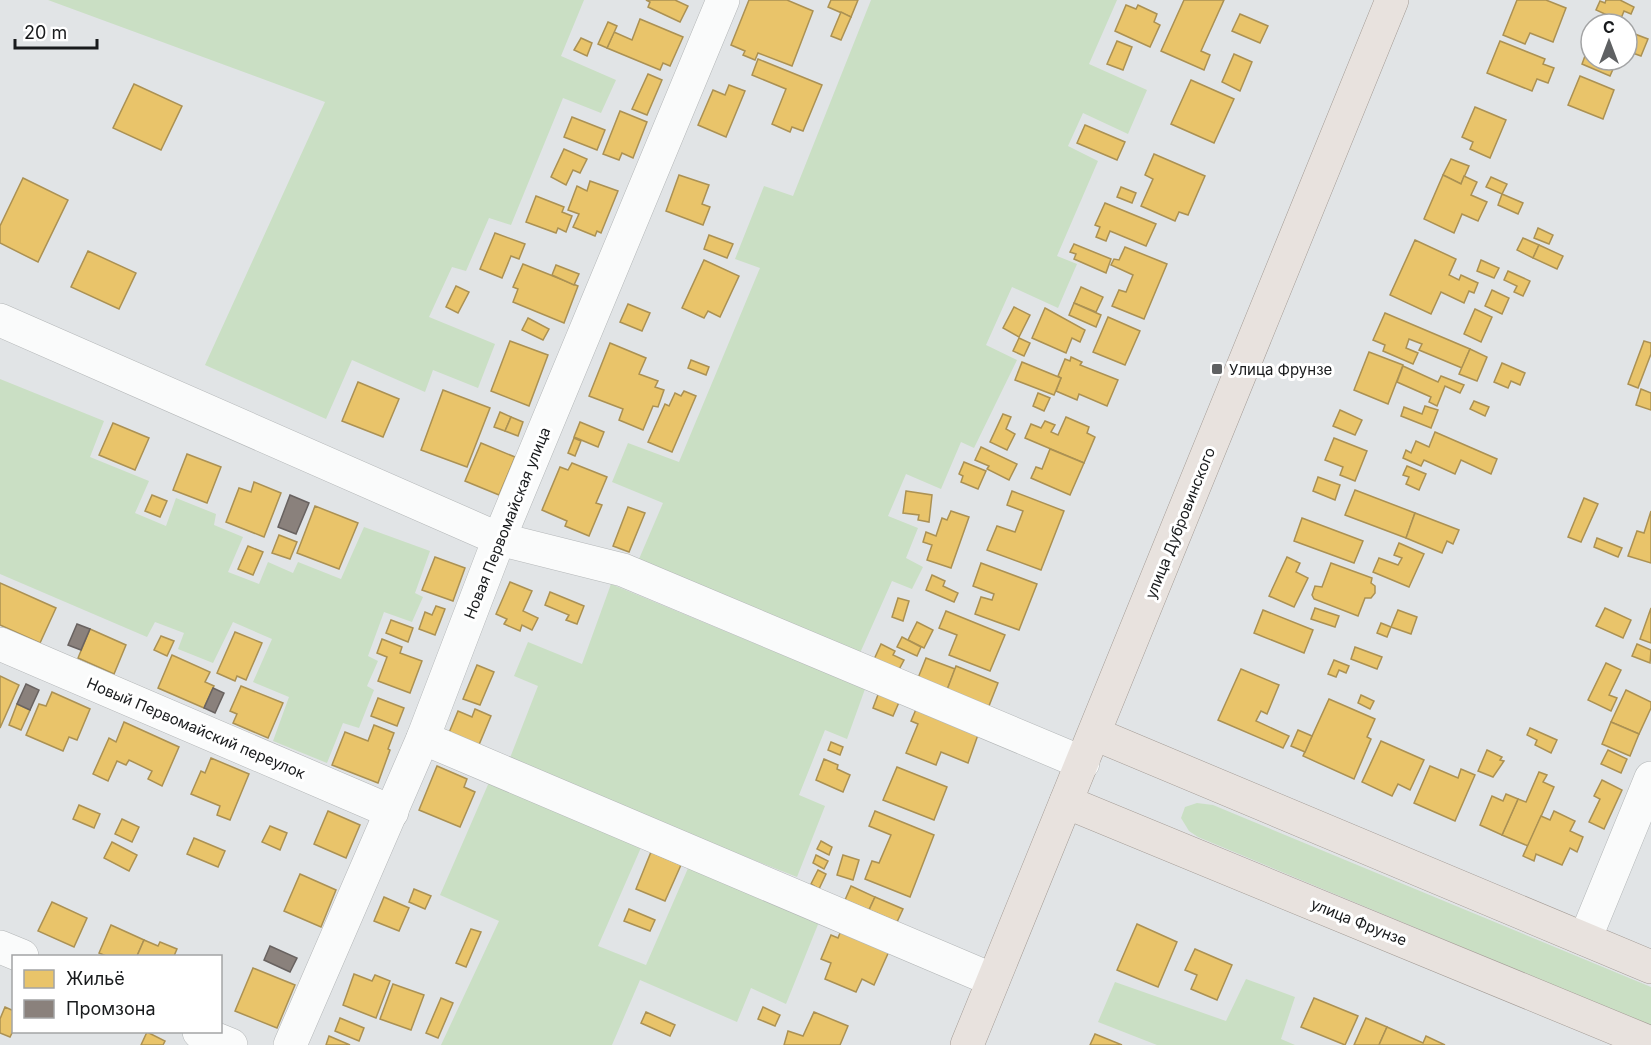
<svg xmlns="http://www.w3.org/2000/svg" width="1651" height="1045" font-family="Inter,sans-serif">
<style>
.green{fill:#cadfc4}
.homes{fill:#e9c46a;stroke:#ab9153;stroke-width:1.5}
.industry{fill:#8a817c;stroke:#686260;stroke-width:1.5}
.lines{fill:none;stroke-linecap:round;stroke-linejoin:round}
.minor-casing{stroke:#b3b6b7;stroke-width:34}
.major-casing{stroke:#a49c96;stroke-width:34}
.minor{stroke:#fafbfb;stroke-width:33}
.major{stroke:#e8e2de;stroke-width:33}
.poi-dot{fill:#5f6163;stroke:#fff;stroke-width:2}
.labels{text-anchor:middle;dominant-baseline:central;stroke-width:6;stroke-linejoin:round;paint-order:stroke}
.poi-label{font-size:15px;fill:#191b1d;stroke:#fff;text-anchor:start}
.street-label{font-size:15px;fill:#191b1d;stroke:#fff}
</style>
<rect width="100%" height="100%" fill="#e1e4e6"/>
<!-- green -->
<g class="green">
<path d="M48,0H584L561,56L616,80L601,113L563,98L511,225L489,218L466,271L452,267L429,317L495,344L478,388L433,370L425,392L352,360L326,419L205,365L325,102Z"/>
<path d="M871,0H1117L1089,64L1147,90L1128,134L1083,113L1068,146L1098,161L1057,256L1077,264L1058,308L1012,287L986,345L1017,360L974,448L961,442L941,489L906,474L888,516L918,528L906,558L923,567L912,589L892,581L860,653L639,559L663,503L612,482L628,443L679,462L760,268L735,259L764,186L793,196Z"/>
<path d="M0,379L104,421L90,457L149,481L135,513L166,526L176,498L216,514L214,525L243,537L228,572L259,584L268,562L293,573L298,562L341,579L364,527L430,551L415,593L423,597L412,622L384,612L368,656L378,661L367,686L374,690L359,728L343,723L327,763L273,741L289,697L253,682L272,639L233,622L213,663L178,649L184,633L155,622L147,637L0,574Z"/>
<path d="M611,584L865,689L847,739L825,730L799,795L825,806L797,877L508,763L538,686L514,676L528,642L582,664Z"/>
<path d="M490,780L643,843L598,946L646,965L689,866L821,917L786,1004L751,988L737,1022L640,980L612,1045H441L499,921L440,895Z"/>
<path d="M1197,803L1213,805L1651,987V1026L1198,837L1189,831L1181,818L1185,807Z"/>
<path d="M1246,979L1295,997L1281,1039L1295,1045H1157L1098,1022L1115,982L1226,1021Z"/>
</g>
<!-- homes -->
<g class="homes">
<path d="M646,0H675L688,6L680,22L648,7L650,2Z"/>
<path d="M749,0H787L813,11L792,66L758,53L755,60L743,55L745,51L731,45Z"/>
<path d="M831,0H858L851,17L828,7Z"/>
<path d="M1184,0H1224L1201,51L1210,55L1204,70L1161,51Z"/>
<path d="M1517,0H1546L1566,8L1553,42L1530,33L1525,44L1503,35Z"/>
<path d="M1606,0H1620L1634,7L1631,14L1624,11L1620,21L1596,10L1600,1L1605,3Z"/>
<path d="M1126,5L1136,9L1138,5L1157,14L1154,22L1160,25L1150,47L1115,31Z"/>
<path d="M841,12L851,17L841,40L831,36Z"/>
<path d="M1240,14L1268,26L1260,43L1232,31Z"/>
<path d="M640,19L683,37L670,66L663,63L660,70L607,48L614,32L632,40Z"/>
<path d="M608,22L617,26L607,48L598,44Z"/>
<path d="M1627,31L1648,39L1641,56L1627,51Z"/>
<path d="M581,38L592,43L587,56L574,50Z"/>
<path d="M1117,41L1132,47L1123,70L1107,64Z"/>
<path d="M1500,41L1545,59L1543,64L1554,68L1548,83L1537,79L1532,91L1487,73Z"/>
<path d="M1589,45L1591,60H1617L1610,76L1582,64Z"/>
<path d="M1234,54L1252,62L1240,91L1222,82Z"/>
<path d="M758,59L822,85L803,131L792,127L790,132L772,124L786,89L752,75Z"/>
<path d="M648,74L662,80L647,115L632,109Z"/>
<path d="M1580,76L1614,90L1603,119L1568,105Z"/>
<path d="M1191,80L1234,99L1214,143L1171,124Z"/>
<path d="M134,84L182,106L161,150L113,128Z"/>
<path d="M729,85L745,91L726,137L698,125L713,90L725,95Z"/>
<path d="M1475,107L1506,120L1490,158L1470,149L1473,142L1462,137Z"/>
<path d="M620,111L647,122L633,158L622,153L619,160L603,154Z"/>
<path d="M572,117L605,130L597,150L564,137Z"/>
<path d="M1085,125L1125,142L1117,160L1077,143Z"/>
<path d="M564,149L587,159L580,173L573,170L566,185L551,177Z"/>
<path d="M1154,154L1205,176L1188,215L1179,212L1175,221L1141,206L1153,179L1145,175Z"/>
<path d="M1451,159L1469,166L1461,184L1443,175Z"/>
<path d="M679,175L709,185L702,204L710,207L703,225L666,211Z"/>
<path d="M1443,175L1461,184L1464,176L1477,182L1471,195L1487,202L1478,221L1462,214L1454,233L1424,219Z"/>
<path d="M1491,177L1507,184L1502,194L1486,187Z"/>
<path d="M23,178L68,200L38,262L0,243V226Z"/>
<path d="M590,181L618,191L601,233L597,231L595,236L573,227L579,214L568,210L577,186L587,191Z"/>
<path d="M1121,187L1136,193L1132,203L1117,197Z"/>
<path d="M1502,194L1523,203L1518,214L1498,205Z"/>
<path d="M536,196L564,207L562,212L572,216L566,232L558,228L556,233L526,222Z"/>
<path d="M1105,203L1156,224L1146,246L1110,231L1106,241L1096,237L1100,227L1095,225Z"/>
<path d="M1538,228L1553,235L1549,244L1534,238Z"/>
<path d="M495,233L525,244L519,259L511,256L502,278L480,269Z"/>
<path d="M709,235L733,244L727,258L704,249Z"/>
<path d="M1523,238L1539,245L1533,258L1517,250Z"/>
<path d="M1415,240L1456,259L1449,275L1459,280L1461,275L1478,283L1474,293L1469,291L1464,303L1441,292L1431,314L1390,295Z"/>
<path d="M1074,244L1111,259L1106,273L1074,259L1076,254L1070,252Z"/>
<path d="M1539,245L1563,256L1557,269L1533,258Z"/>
<path d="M1125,247L1167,264L1144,319L1112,306L1119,290L1126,292L1133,275L1111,265L1114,259L1119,260Z"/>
<path d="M88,251L136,273L119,309L71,287Z"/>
<path d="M704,260L739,276L720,317L708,311L704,318L682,308Z"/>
<path d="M1481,260L1499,268L1494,278L1477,271Z"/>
<path d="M523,264L578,286L564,323L513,302L518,289L513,287Z"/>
<path d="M556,265L579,274L574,285L552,275Z"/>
<path d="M1508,271L1530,281L1523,296L1514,292L1517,286L1504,280Z"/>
<path d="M456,286L469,292L458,313L446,307Z"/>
<path d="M1081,287L1103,297L1096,312L1074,303Z"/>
<path d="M1492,290L1509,298L1502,314L1485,306Z"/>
<path d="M1074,303L1101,315L1096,327L1069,315Z"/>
<path d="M628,304L650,313L642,331L620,322Z"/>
<path d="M1014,307L1030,315L1019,337L1003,328Z"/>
<path d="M1045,308L1085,330L1080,342L1072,338L1066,353L1032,338Z"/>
<path d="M1475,309L1492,317L1481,342L1464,334Z"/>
<path d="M1385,313L1470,349L1462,368L1419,350L1422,344L1409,339L1406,348L1418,353L1413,364L1383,351L1385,345L1373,340Z"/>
<path d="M1108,317L1140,331L1125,365L1093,352Z"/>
<path d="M528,318L549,329L543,340L522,330Z"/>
<path d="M1019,338L1030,343L1024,356L1013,351Z"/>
<path d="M510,341L548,355L529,406L491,391Z"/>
<path d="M1644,341L1651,343V354L1638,388L1628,384Z"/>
<path d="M610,343L646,358L639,374L658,381L655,387L664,390L658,407L653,406L643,430L619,420L623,409L589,396Z"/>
<path d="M1470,349L1487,357L1477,381L1459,374Z"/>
<path d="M1369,352L1403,365L1388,404L1354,390Z"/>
<path d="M1071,357L1082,362L1080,365L1118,380L1107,406L1079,394L1077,400L1056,391L1061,378L1058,376L1065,359L1070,361Z"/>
<path d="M691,360L709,367L706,375L688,368Z"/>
<path d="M1022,362L1061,378L1054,395L1015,380Z"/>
<path d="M1502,363L1525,373L1520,385L1511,381L1508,388L1494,382Z"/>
<path d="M1403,366L1438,382L1441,376L1464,385L1460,393L1445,386L1437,406L1429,402L1431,397L1397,382Z"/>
<path d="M358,382L399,399L383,437L342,421Z"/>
<path d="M1641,389L1651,393V410L1636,405Z"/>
<path d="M443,390L490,408L467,467L421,450Z"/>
<path d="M684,391L696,396L672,452L648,442L665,404L669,406L675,393L681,396Z"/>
<path d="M1038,393L1050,398L1044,411L1033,406Z"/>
<path d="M1474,401L1489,407L1485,416L1470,409Z"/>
<path d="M1425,406L1438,410L1431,428L1401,416L1404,407L1422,414Z"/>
<path d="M1340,410L1362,420L1355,435L1333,426Z"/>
<path d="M500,412L511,417L505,431L494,427Z"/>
<path d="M1003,414L1011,417L1006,429L1015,434L1007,450L990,442Z"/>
<path d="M511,417L523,422L518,436L505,431Z"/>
<path d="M1066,417L1089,427L1087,433L1095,437L1084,463L1025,438L1031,424L1041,428L1045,421L1055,425L1051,432L1058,435Z"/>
<path d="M580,422L604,432L598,447L574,437Z"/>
<path d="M113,423L149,438L135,470L99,455Z"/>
<path d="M1435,432L1497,459L1491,474L1461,460L1455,474L1424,460L1421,466L1403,458L1406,450L1411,453L1416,441L1429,447Z"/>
<path d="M574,438L581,441L575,456L568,453Z"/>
<path d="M1334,438L1367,451L1355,481L1340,475L1343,467L1325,460Z"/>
<path d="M481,443L515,457L499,495L465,481Z"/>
<path d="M981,447L1017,464L1009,480L987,469L989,466L975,460Z"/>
<path d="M1050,449L1084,463L1070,495L1031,478L1036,467L1042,469Z"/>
<path d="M187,454L221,467L207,503L173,490Z"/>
<path d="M964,462L986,471L978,489L961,482L963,476L959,474Z"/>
<path d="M572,463L607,477L596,503L602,505L589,536L565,526L567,521L542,510L560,467L568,470Z"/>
<path d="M1407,466L1426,474L1419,490L1406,484L1409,477L1403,475Z"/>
<path d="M1318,477L1340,485L1335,500L1313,491Z"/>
<path d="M254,482L281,493L264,537L226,522L239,488L251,492Z"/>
<path d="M1355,490L1415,513L1406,538L1345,515Z"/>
<path d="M906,491L932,495L929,522L918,520L919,515L903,513Z"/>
<path d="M1012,491L1064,511L1041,570L987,550L997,526L1015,532L1023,511L1007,505Z"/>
<path d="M152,495L167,501L160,517L145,511Z"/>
<path d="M1584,498L1598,504L1581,542L1568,537Z"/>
<path d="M315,506L358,523L339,569L297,553Z"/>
<path d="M628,507L645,513L629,552L613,546Z"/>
<path d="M951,511L969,517L951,568L927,560L932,545L923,542L926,532L936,536L942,518L947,520Z"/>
<path d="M1651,511V563L1628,556L1637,531L1644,533Z"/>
<path d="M1415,513L1459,530L1453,544L1447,541L1442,553L1406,538Z"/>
<path d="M1302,518L1363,541L1354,563L1294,541Z"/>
<path d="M279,535L297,542L290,559L272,553Z"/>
<path d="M1597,538L1622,548L1618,557L1594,547Z"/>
<path d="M1399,543L1424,554L1409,587L1373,572L1379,558L1398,565L1402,558L1394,555Z"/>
<path d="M248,546L263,552L253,575L238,569Z"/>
<path d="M435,557L465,568L453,601L422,590Z"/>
<path d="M1287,557L1300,563L1296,572L1308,578L1294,607L1269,596Z"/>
<path d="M981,563L1037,584L1019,630L975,614L981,597L992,600L994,594L973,586Z"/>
<path d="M1331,563L1372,578L1371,583L1375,586V593L1371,598H1365L1358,616L1314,599L1312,595L1315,586L1322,587Z"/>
<path d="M932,575L945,581L943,586L958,593L954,602L926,590Z"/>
<path d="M510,582L532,591L523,611L538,618L532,630L522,625L520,631L504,624L507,619L496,614Z"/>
<path d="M0,583L56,608L40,643L0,625Z"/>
<path d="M550,592L584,606L577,624L566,620L569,615L545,605Z"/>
<path d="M898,598L909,601L903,621L892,617Z"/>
<path d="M436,606L445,609L435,635L419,629L425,612L432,615Z"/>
<path d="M1315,608L1339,616L1335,627L1311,619Z"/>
<path d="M1605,608L1631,620L1623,638L1596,626Z"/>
<path d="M1651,608V643L1640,639Z"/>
<path d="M1263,610L1313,630L1304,653L1254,633Z"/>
<path d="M1398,610L1417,617L1411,634L1391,627Z"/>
<path d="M946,611L1005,635L990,671L949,655L957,635L939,628Z"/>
<path d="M391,620L413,628L408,642L386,633Z"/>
<path d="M917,622L933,630L924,648L908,640Z"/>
<path d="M1381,623L1391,627L1387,637L1377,633Z"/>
<path d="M90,629L126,645L114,674L78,658Z"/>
<path d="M235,632L262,643L246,680L237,676L235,681L217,673Z"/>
<path d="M161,636L174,641L167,656L154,650Z"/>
<path d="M902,637L921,647L917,656L897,647Z"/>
<path d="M382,639L402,647L400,653L422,661L410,693L378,681L387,657L377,653Z"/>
<path d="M881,644L895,651L893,655L904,660L896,675L872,664Z"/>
<path d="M1637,644L1651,650L1650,663L1632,656Z"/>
<path d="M1355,647L1382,657L1377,669L1351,659Z"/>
<path d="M172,655L210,672L205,682L214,686L204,708L158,688Z"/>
<path d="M926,658L955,669L947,690L918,678Z"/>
<path d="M1334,660L1349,666L1346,673L1339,670L1336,677L1328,674Z"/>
<path d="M1606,663L1621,670L1609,695L1617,698L1611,711L1588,700Z"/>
<path d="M477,665L494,672L480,705L463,699Z"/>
<path d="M956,666L998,683L985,716L947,690Z"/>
<path d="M1241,669L1279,685L1267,714L1261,711L1256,721L1289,736L1283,748L1218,720Z"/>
<path d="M0,676L19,685L0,728Z"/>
<path d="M241,686L283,703L268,738L233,723L237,714L230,711Z"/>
<path d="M1626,690L1651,702V708L1639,734L1611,722Z"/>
<path d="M52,692L90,709L77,740L69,737L63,751L26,735L39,704L46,706Z"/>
<path d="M879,692L900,700L893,716L873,708Z"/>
<path d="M1361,695L1374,701L1370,709L1358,703Z"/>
<path d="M378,698L404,708L397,726L371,716Z"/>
<path d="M1329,699L1375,719L1367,737L1371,739L1354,779L1303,756Z"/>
<path d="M17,704L30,710L21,730L9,725Z"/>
<path d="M917,707L979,732L968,763L941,752L936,765L906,753L918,724L911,721Z"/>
<path d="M475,709L491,716L476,752L446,740L458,711L472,717Z"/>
<path d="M124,722L179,747L162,786L148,779L152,771L129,760L126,765L117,761L108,781L93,774L109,738L116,742Z"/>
<path d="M1611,722L1639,734L1630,756L1602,744Z"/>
<path d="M374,725L394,733L388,749L390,750L378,783L332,765L345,732L368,741Z"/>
<path d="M1530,728L1557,740L1551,753L1535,745L1537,740L1527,735Z"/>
<path d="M1298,730L1312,736L1305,752L1291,746Z"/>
<path d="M1381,741L1424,760L1410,790L1398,784L1392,796L1362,782Z"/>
<path d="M831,742L843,747L840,755L828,750Z"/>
<path d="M1487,750L1502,757L1500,760L1504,761L1493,777L1478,771Z"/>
<path d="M1608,750L1627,759L1621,773L1601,764Z"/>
<path d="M211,758L249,774L230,820L217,815L220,806L191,794L201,771L205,773Z"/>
<path d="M824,759L838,765L837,769L850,775L843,792L816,780Z"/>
<path d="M437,766L467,779L464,787L475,792L460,827L419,810Z"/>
<path d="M1430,766L1458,778L1461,769L1475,775L1455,821L1414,803Z"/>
<path d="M897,767L947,787L934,820L883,800Z"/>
<path d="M1539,772L1547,775L1543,782L1554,787L1528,846L1502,835L1518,799L1526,802Z"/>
<path d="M1602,780L1622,790L1604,829L1589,822L1600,799L1594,796Z"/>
<path d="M1506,794L1518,799L1502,835L1480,825L1492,796L1503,801Z"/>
<path d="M79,805L100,814L94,828L73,819Z"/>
<path d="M328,811L360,825L346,858L314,844Z"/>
<path d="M875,811L934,835L910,897L865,879L872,861L879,863L891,835L869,826Z"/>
<path d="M1554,811L1575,821L1570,831L1583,837L1577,852L1570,848L1562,865L1536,854L1534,861L1523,856L1541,816L1550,820Z"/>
<path d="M122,819L139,827L132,842L115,834Z"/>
<path d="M270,826L287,833L280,850L262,842Z"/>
<path d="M194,838L225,851L218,867L187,854Z"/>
<path d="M821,841L832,847L829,855L817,849Z"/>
<path d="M112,842L137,855L129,871L104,858Z"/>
<path d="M651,852L681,865L665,901L636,889Z"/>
<path d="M816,855L828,861L824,869L813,863Z"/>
<path d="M843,855L859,860L853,880L837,875Z"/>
<path d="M818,870L826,874L819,889L811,884Z"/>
<path d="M300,874L336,890L321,927L284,911Z"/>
<path d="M851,886L875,897L869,910L845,900Z"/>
<path d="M414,889L431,896L425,909L409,902Z"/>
<path d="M384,897L409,908L399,931L374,921Z"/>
<path d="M875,897L903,909L897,922L869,910Z"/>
<path d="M52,902L87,918L74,947L38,931Z"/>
<path d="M629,909L655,920L650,931L624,921Z"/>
<path d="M1137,924L1177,942L1158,987L1117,970Z"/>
<path d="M111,925L144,940L137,956H106L99,953Z"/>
<path d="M842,928L890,949L874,985L862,979L856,992L825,979L831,963L821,959L831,935L838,938Z"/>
<path d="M471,929L481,932L466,967L456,963Z"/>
<path d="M144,940L158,946L160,942L177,949L174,956H137Z"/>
<path d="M1195,949L1232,965L1217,1000L1191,989L1197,975L1185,970Z"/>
<path d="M253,968L295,985L277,1028L235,1011Z"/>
<path d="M354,974L372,981L375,975L390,981L376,1018L343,1005Z"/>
<path d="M393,984L424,995L411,1030L380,1019Z"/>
<path d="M441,998L453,1003L438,1038L426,1033Z"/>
<path d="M1314,998L1358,1016L1345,1045L1301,1027Z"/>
<path d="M5,1007L14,1011V1029L10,1037L0,1033V1019Z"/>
<path d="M763,1007L780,1015L775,1026L758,1019Z"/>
<path d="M646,1012L675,1025L670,1036L641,1023Z"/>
<path d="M814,1012L848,1026L840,1045H784L788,1031L803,1036Z"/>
<path d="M340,1018L364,1028L359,1041L335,1031Z"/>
<path d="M1366,1018L1387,1027L1379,1045H1354Z"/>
<path d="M1387,1027L1423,1043L1426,1036L1445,1045H1379Z"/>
<path d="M147,1032L165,1041L163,1045H141Z"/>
<path d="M1095,1034L1122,1045H1090Z"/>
<path d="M329,1036L350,1045H326Z"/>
</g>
<!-- industry -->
<g class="industry">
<path d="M290,495L309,503L296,534L278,527Z"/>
<path d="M77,624L90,629L81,650L68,645Z"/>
<path d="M26,684L39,690L30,710L17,704Z"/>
<path d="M213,688L224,693L215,713L204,708Z"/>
<path d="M270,946L297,958L290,972L264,960Z"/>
</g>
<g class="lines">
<!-- minor casing -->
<g class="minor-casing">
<g id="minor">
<path d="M0,320L499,539L623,570L1083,763"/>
<path d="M0,644L392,812"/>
<path d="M423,738L993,980"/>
<path d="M1585,939L1651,778"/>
<path d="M0,947L22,956"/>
<path d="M199,1032L231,1045"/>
<path d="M290,1045L423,738L499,539L723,0"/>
</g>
</g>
<!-- major casing -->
<g class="major-casing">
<g id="major">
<path d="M1095,734L1651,967"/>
<path d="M1066,802L1651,1043"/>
<path d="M967,1045L1392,0"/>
</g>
</g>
<!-- minor -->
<use href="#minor" class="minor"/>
<!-- major -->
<use href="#major" class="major"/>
</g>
<!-- markers -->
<rect class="poi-dot" x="1211" y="363" width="12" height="12" rx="3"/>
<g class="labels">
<!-- poi labels -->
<g class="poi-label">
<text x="1229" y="369">Улица Фрунзе</text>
</g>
<!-- street labels -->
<g class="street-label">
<text transform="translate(507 523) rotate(-68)">Новая Первомайская улица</text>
<text transform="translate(1180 523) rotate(-68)">улица Дубровинского</text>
<text transform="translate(196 728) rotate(23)">Новый Первомайский переулок</text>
<text transform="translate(1359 922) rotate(22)">улица Фрунзе</text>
</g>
</g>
<!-- legend -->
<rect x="12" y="955" width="210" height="78" fill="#ffffff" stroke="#a3a4a5" stroke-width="1.5"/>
<rect x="24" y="970" width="30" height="18" fill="#e9c46a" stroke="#a3a4a5" stroke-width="1.5"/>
<text x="66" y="985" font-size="18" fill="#191b1d">Жильё</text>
<rect x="24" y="1000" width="30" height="18" fill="#8a817c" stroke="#a3a4a5" stroke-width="1.5"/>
<text x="66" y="1015" font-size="18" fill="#191b1d">Промзона</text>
<!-- north arrow -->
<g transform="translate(1609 42)"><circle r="28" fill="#ffffff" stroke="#a3a4a5" stroke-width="1.5"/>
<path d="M0-4.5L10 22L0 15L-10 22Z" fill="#5f6163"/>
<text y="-9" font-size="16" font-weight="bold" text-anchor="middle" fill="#191b1d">С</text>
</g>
<!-- scale -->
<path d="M15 39v9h82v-9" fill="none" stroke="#191b1d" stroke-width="3"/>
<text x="24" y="39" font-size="18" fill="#191b1d" stroke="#ffffff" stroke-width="4.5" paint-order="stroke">20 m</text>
</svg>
